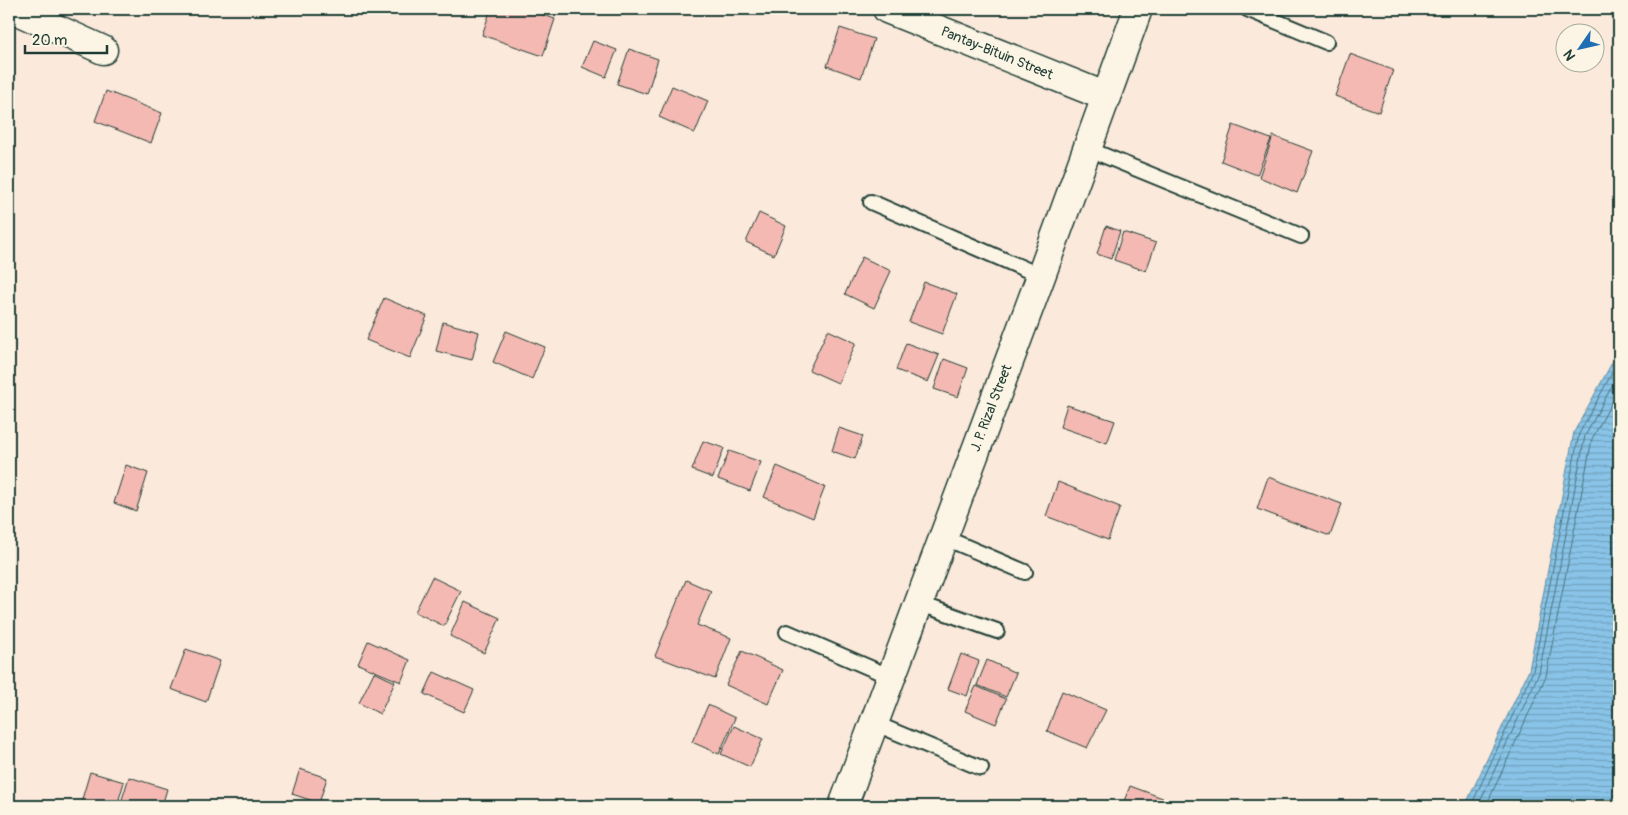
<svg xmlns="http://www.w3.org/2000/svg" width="1628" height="815" font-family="Pangolin,sans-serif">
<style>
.water{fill:url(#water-rules);stroke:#5f8ea0}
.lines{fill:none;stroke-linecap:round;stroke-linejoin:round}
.shore{stroke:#49737c;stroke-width:1}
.building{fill:#f5b9b3;stroke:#1f3d34}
.lane-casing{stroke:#1f3d34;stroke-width:18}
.street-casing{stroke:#1f3d34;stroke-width:31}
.secondary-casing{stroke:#1f3d34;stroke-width:31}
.lane{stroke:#fcf5e5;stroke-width:14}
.street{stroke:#fcf5e5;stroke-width:28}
.secondary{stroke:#fcf5e5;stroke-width:28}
.labels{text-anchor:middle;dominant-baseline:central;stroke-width:4;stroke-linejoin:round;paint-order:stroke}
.street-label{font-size:14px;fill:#1f3d34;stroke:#fcf5e5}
</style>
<defs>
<pattern id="water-rules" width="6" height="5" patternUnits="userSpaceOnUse" patternTransform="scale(1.25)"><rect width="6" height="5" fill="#89c4e8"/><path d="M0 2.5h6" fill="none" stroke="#6fa0bd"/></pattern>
</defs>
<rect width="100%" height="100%" fill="#fbe9db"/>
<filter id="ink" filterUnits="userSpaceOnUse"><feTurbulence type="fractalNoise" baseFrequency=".02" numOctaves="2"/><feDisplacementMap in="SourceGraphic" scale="10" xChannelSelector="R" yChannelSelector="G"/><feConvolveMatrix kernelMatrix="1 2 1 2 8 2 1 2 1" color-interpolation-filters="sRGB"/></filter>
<g filter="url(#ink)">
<!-- water -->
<path class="water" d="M1619,350V806H1465L1529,670L1574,432Z"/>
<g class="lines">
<!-- shore -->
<g class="shore">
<path d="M1471,806L1533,671L1579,434L1619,360"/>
<path d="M1478,806L1539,673L1585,436L1619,373"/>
<path d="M1486,806L1546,676L1592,439L1619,389"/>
</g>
</g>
<!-- building -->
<g class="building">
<path d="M491,9H526L555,19L543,56L482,35Z"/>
<path d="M840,28L874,39L861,78L827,66Z"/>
<path d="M593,41L617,50L606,77L582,67Z"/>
<path d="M629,49L658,59L647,94L617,84Z"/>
<path d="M1350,54L1393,70L1379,112L1335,96Z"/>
<path d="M672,86L708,101L695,133L659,117Z"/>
<path d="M106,91L162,113L151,143L95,121Z"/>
<path d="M1233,125L1271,139L1257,175L1221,161Z"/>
<path d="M1273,136L1313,151L1297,193L1259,177Z"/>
<path d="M759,213L786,226L774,255L746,242Z"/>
<path d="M1106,226L1120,231L1111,259L1097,254Z"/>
<path d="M1123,232L1156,243L1146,271L1114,260Z"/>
<path d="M862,257L891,271L874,308L845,294Z"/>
<path d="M924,282L957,294L942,334L909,322Z"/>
<path d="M384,298L427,316L410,358L366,340Z"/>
<path d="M443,322L479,332L472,360L436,351Z"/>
<path d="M828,330L856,343L838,383L809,370Z"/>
<path d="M506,331L545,347L532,379L493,362Z"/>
<path d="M906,343L939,355L928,382L896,370Z"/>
<path d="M944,359L968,368L958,397L934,389Z"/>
<path d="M1067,405L1115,421L1107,443L1060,427Z"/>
<path d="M839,428L863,436L855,459L832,451Z"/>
<path d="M703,441L724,448L713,478L692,470Z"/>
<path d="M729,451L761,462L750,491L718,479Z"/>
<path d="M126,465L148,473L136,511L114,503Z"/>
<path d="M777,466L825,487L813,518L764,497Z"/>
<path d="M1268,477L1342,504L1330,536L1257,509Z"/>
<path d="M1058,482L1120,507L1108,540L1046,516Z"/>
<path d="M432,577L461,591L444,626L415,612Z"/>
<path d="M686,580L711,591L697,625L731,638L715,679L655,656Z"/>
<path d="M465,602L500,618L484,653L450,636Z"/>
<path d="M368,641L410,660L401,682L358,664Z"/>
<path d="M186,649L220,661L206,702L171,689Z"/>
<path d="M742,651L783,670L768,704L726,685Z"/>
<path d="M961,654L979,661L967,696L948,689Z"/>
<path d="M987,660L1016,673L1006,697L977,685Z"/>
<path d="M374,672L395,682L380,714L359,703Z"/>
<path d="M434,672L474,690L464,712L424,694Z"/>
<path d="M976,686L1006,699L996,724L965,711Z"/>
<path d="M1062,691L1106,710L1087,748L1047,731Z"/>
<path d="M708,705L735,718L719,754L692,742Z"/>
<path d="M734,726L763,739L750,767L721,754Z"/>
<path d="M300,769L327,778L319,803L292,794Z"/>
<path d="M90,772L124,782L117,806H80Z"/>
<path d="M129,777L167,789L162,806H120Z"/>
<path d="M1130,786L1168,800L1166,806H1122Z"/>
</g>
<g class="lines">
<!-- lane casing -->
<g class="lane-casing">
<g id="lane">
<path d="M1247,9L1326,42"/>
<path d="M1088,149L1301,236"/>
<path d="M871,202L1041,276"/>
<path d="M943,537L1025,572"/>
<path d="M918,603L997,631"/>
<path d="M787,632L891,677"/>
<path d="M874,723L981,768"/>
</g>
</g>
<!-- street casing -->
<g class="street-casing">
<g id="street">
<path d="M13,9L103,50"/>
<path d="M887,9L1107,97"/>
</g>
</g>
<!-- secondary casing -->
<g class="secondary-casing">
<path id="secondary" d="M843,806L1041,276L1138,9"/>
</g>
<!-- lane -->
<use href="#lane" class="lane"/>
<!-- street -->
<use href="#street" class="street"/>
<!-- secondary -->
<use href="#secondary" class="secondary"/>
</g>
</g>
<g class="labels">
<!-- street labels -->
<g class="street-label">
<text transform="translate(997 53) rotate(22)">Pantay-Bituin Street</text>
<text transform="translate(991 408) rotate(-69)">J. P. Rizal Street</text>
</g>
</g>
<!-- margin -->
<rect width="1628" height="815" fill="none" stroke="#fcf5e5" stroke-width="30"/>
<rect x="15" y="15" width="1598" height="785" fill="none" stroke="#1f3d34" stroke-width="2" filter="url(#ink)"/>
<!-- north arrow -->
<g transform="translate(1580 48) rotate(236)"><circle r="24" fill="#fcf5e5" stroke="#a4ab9e"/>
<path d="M0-4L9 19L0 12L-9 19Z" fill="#1f6fb2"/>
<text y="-8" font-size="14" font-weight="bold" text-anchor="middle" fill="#1f3d34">N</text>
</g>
<!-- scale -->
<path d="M25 45v8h82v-8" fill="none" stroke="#1f3d34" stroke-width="2.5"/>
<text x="32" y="45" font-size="15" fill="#1f3d34" stroke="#fcf5e5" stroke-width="4" paint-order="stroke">20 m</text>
</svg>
